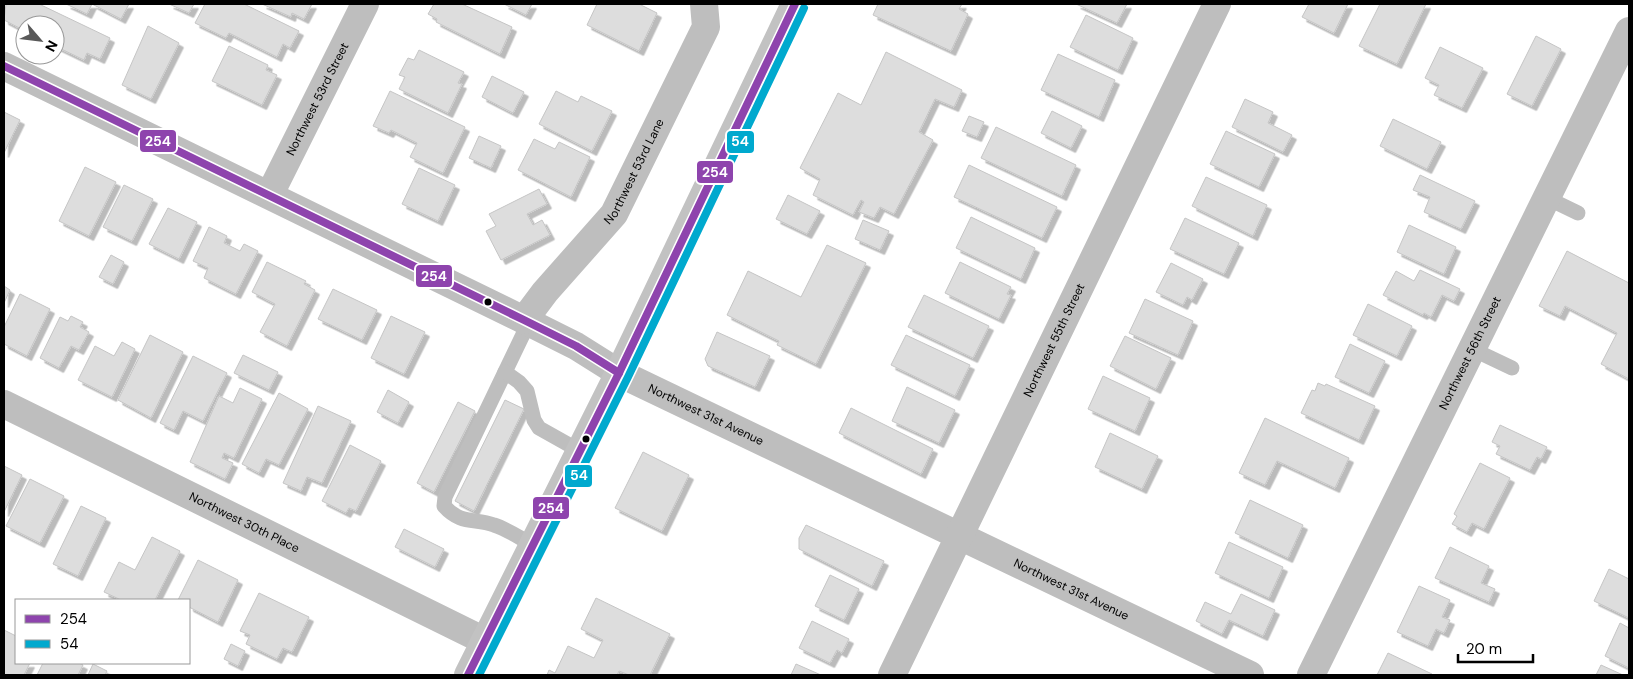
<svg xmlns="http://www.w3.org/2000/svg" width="1633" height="679" font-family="'DM Sans',sans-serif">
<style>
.building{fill:#ddd;stroke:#c5c5c5;filter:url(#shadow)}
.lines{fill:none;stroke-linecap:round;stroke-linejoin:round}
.lane{stroke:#bebebe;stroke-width:15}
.street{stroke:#bebebe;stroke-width:28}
.secondary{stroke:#c2c2c2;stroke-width:28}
.bus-1-casing{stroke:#fff;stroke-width:11}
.bus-2-casing{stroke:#fff;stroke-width:11}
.bus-1{stroke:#8e44ad;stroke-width:8}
.bus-2{stroke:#00a9ce;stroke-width:8}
.bus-dot{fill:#000;stroke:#fff;stroke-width:2}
.labels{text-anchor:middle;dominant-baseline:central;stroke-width:4;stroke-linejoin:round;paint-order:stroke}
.street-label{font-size:12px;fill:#000;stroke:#fff}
.line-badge{stroke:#fff;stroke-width:2}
.badge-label{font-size:14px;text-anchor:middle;font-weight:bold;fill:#fff}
</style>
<defs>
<filter id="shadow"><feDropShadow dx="4.5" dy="4.5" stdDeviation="0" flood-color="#0004"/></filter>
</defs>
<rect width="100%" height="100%" fill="#fff"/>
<!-- building -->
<g class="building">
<path d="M6,4H39L110,38L100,59L87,53L84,60L55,46V25H25V31L4,20Z"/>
<path d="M66,4H129L121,19L92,4L87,14Z"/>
<path d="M169,4H194L189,13Z"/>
<path d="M205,4H244L299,31L290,48L283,44L277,57L229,33L226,38L195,23Z"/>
<path d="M262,4H312L304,19L292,13L291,17Z"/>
<path d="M434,4H462L512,27L500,54L436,22L437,19L428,14Z"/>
<path d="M504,4H532L526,15Z"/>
<path d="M597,4H639L657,13L639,51L587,25Z"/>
<path d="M878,4H962L959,9L968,14L951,51L873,15Z"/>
<path d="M1076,4H1127L1117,23Z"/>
<path d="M1309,4H1348L1334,33L1302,17Z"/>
<path d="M1380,4H1426L1397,64L1359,46Z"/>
<path d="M1086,15L1133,38L1118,70L1070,47Z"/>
<path d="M148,26L179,43L151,99L122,85Z"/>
<path d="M1536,36L1561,49L1532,106L1507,94Z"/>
<path d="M229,46L268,65L266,70L277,75L262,105L212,81Z"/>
<path d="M1440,47L1483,68L1462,108L1434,95L1439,85L1425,78Z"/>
<path d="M419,50L464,72L458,83L462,84L448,113L399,89L405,77L399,75L408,58L414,60Z"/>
<path d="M886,52L962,90L954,107L935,99L919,132L933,140L894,214L880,207L874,218L859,212L864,202L861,200L853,215L813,195L820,179L800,168L838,93L861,105Z"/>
<path d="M1058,54L1115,80L1099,117L1041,90Z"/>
<path d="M492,76L524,92L513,113L482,97Z"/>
<path d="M390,91L465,127L443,173L410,157L417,143L391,130L389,133L373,126Z"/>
<path d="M556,91L578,102L581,96L612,111L592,151L539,124Z"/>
<path d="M1245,99L1273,112L1268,123L1292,135L1283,152L1232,127Z"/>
<path d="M1052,111L1082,126L1071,148L1041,133Z"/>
<path d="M4,112L20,120L4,153Z"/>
<path d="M969,116L984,122L977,137L962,131Z"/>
<path d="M1393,119L1441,142L1427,169L1380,146Z"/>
<path d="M996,127L1076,165L1062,196L981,158Z"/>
<path d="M1226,131L1275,154L1259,187L1210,164Z"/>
<path d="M479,136L501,146L491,168L469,158Z"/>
<path d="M534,139L555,149L559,142L590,157L571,197L518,170Z"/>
<path d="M969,165L1057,207L1042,238L954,197Z"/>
<path d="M85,167L116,182L89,236L59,221Z"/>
<path d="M419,168L455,185L438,221L402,204Z"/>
<path d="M1420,175L1475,201L1461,229L1424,212L1430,197L1413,190Z"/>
<path d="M1206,177L1267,205L1253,236L1192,206Z"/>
<path d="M124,185L153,199L132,241L103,227Z"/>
<path d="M539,189L547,204L527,214L533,225L542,220L550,235L501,260L486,231L496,226L489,214Z"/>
<path d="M788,195L820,211L807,234L776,219Z"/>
<path d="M168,208L197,222L179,259L149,244Z"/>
<path d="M971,217L1035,248L1021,279L956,248Z"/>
<path d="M1185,218L1239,243L1224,274L1170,249Z"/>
<path d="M863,220L889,231L880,250L855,239Z"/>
<path d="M1409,225L1456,247L1444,274L1397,252Z"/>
<path d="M209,227L227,236L224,243L240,251L244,244L258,251L236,294L204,278L208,268L193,261Z"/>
<path d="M827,245L866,263L816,364L777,345L779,341L727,315L748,271L801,297Z"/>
<path d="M1567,251L1629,283V379L1601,364L1617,333L1565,306L1560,316L1539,306Z"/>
<path d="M111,255L124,262L113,284L99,277Z"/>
<path d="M267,262L306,281L304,284L315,290L287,346L260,332L275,304L252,292Z"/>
<path d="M960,262L1011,287L1007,294L1011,295L999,319L945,293Z"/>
<path d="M1171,263L1203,279L1192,300L1187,297L1183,305L1156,292Z"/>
<path d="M1420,270L1460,289L1454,301L1442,295L1431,317L1424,313L1423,315L1383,295L1396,271L1414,281Z"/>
<path d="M4,286L10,290L4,303Z"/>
<path d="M333,289L377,310L362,340L318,319Z"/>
<path d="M20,294L50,309L27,356L4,344V327Z"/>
<path d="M924,295L989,326L973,358L908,327Z"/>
<path d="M1145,299L1193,321L1178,355L1129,333Z"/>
<path d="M1368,304L1412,326L1397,356L1353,335Z"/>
<path d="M71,316L83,322L80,327L89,332L79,350L71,346L59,368L40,358L60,317L68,321Z"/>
<path d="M391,316L425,332L404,374L371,358Z"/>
<path d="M717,332L770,356L755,387L708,366L705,359Z"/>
<path d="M150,335L183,352L151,418L118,400Z"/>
<path d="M906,335L970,365L955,396L891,365Z"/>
<path d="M1125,336L1171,358L1156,389L1110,366Z"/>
<path d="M122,342L135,349L112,397L78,380L95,346L114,356Z"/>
<path d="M1350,344L1385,361L1369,393L1335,377Z"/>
<path d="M243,355L278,372L269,390L234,373Z"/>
<path d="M193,356L227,373L203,421L183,411L174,430L160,423Z"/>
<path d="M1103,376L1150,398L1135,431L1088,409Z"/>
<path d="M1318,383L1325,386L1326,384L1375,406L1359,440L1301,413L1312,390L1315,391Z"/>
<path d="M907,387L955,410L939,443L892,421Z"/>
<path d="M240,388L262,399L234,458L224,453L222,458L233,463L225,479L190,462L219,396L233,403Z"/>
<path d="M388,390L409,402L398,423L377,412Z"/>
<path d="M279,393L308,409L279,465L266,459L259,473L242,464Z"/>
<path d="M505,400L524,409L474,511L455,501Z"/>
<path d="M458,402L475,411L434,492L417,483Z"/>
<path d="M318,406L351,421L322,483L307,477L301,491L283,483Z"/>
<path d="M851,408L933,449L921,474L839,433Z"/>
<path d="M1265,418L1349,458L1335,488L1277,461L1265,485L1239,473Z"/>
<path d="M1500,425L1547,447L1541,459L1537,457L1530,470L1496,454L1500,446L1492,442Z"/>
<path d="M1110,433L1158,456L1142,489L1095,467Z"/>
<path d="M350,445L381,461L356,511L349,508L346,513L322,501Z"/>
<path d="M643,452L689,475L662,531L615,508Z"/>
<path d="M1480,463L1510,478L1484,529L1472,523L1467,532L1452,524L1457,516L1454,514Z"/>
<path d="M4,466L22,475L4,512Z"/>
<path d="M30,479L64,496L40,543L6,526Z"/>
<path d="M1250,500L1303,525L1288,558L1235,533Z"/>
<path d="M81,506L106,518L78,576L53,564Z"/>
<path d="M806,525L884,561L872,586L799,549V538Z"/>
<path d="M404,529L444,549L435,567L395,547Z"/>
<path d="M152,537L180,551L155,600H121L104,592L119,562L135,570Z"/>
<path d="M1229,542L1283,567L1269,598L1215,573Z"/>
<path d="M1450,547L1489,566L1481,583L1495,589L1489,602L1435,578Z"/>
<path d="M198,560L238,580L218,622L189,607V600H178Z"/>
<path d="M1609,569L1629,579V618L1594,601Z"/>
<path d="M830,575L859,589L844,620L815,606Z"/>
<path d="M1419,586L1450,600L1442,617L1450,620L1444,633L1436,629L1428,646L1397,632Z"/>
<path d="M259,593L309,617L292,652L283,648L277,659L246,644L250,635L240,631Z"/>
<path d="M1241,594L1275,610L1263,636L1229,620L1222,634L1196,621L1205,602L1231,614Z"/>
<path d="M596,598L670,634L650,675H629L619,671L617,675H547L549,670L555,673L568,646L594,658L603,640L581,629Z"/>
<path d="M812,621L849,639L842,653L837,650L830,663L799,648Z"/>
<path d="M1620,623L1629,628V668L1605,656Z"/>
<path d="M4,630L16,636V663H30L24,675H4Z"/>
<path d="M231,644L245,651L238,666L224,659Z"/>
<path d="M1388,653L1432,674V675H1377Z"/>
<path d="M43,663H79L83,665L78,675H37Z"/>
<path d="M93,664L107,671L105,675H88Z"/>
<path d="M796,664L821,675H791Z"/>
<path d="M1601,665L1623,675H1596Z"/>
</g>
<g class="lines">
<!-- lane -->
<g class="lane">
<path d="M1547,198L1578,213"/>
<path d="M529,322L445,497L444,506C461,525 474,518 494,525C507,529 520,538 533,545"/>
<path d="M1472,349L1512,368"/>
<path d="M505,372L519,382L527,391L534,420L539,428L580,451"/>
</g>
<!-- street -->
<g class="street">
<path id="s1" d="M4,66L524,320L576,346L619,373L1250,675"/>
<path id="s2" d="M270,194L365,4"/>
<path id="s3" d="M524,320L545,292L614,214L706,27L704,4"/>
<path id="s4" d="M4,404L485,641"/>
<path id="s5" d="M892,675L1217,4"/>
<path id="s6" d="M1311,675L1629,31"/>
</g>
<!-- secondary -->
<path class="secondary" d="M468,675L619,373L795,4"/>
<!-- bus-1 casing -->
<g class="bus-1-casing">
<g id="bus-1">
<path d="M4,66L524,320L576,346L619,373"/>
<path d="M468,675L619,373L795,4"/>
</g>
</g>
<!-- bus-2 casing -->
<g class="bus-2-casing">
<path id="bus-2" d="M479,675L628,377L804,8"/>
</g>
<!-- bus-1 -->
<use href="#bus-1" class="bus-1"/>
<!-- bus-2 -->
<use href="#bus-2" class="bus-2"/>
</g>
<!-- markers -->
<g class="bus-dot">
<circle cx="488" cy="302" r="4.5"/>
<circle cx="586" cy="439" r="4.5"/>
</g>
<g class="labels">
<!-- street labels -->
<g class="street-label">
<text stroke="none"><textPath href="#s2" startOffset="106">Northwest 53rd Street</textPath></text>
<text stroke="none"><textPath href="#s3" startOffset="186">Northwest 53rd Lane</textPath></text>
<text stroke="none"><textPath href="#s5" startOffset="372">Northwest 55th Street</textPath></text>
<text stroke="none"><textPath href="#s6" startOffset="359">Northwest 56th Street</textPath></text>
<text stroke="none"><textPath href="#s1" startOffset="784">Northwest 31st Avenue</textPath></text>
<text stroke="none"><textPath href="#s4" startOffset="268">Northwest 30th Place</textPath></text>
<text stroke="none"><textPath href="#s1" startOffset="1189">Northwest 31st Avenue</textPath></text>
</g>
</g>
<g class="line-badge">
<rect x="139" y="129" width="38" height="24" rx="5" fill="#8e44ad"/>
<rect x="726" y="130" width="29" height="24" rx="5" fill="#00a9ce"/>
<rect x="696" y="160" width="38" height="24" rx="5" fill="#8e44ad"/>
<rect x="415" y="264" width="38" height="24" rx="5" fill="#8e44ad"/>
<rect x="564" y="464" width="29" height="24" rx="5" fill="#00a9ce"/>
<rect x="532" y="496" width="38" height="24" rx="5" fill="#8e44ad"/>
</g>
<g class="badge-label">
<text x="158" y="146">254</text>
<text x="740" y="146">54</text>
<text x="715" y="177">254</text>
<text x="434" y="281">254</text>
<text x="579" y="480">54</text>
<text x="551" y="513">254</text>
</g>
<!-- border -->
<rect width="1633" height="679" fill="none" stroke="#000000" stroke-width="10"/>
<!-- legend -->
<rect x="15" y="599" width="175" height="65" fill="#ffffff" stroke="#999999"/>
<rect x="25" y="615" width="25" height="8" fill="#8e44ad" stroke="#999999"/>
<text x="60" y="624" font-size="15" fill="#000000">254</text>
<rect x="25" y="640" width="25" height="8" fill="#00a9ce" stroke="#999999"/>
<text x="60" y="649" font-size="15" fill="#000000">54</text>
<!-- north arrow -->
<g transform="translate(40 40) rotate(118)"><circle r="24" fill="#ffffff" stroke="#999999"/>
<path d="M0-4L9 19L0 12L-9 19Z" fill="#595959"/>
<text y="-8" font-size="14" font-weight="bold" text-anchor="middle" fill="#000000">N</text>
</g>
<!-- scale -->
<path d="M1458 654v8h75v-8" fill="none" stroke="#000000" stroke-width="2.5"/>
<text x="1466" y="654" font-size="15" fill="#000000" stroke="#ffffff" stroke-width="4" paint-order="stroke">20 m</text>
</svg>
